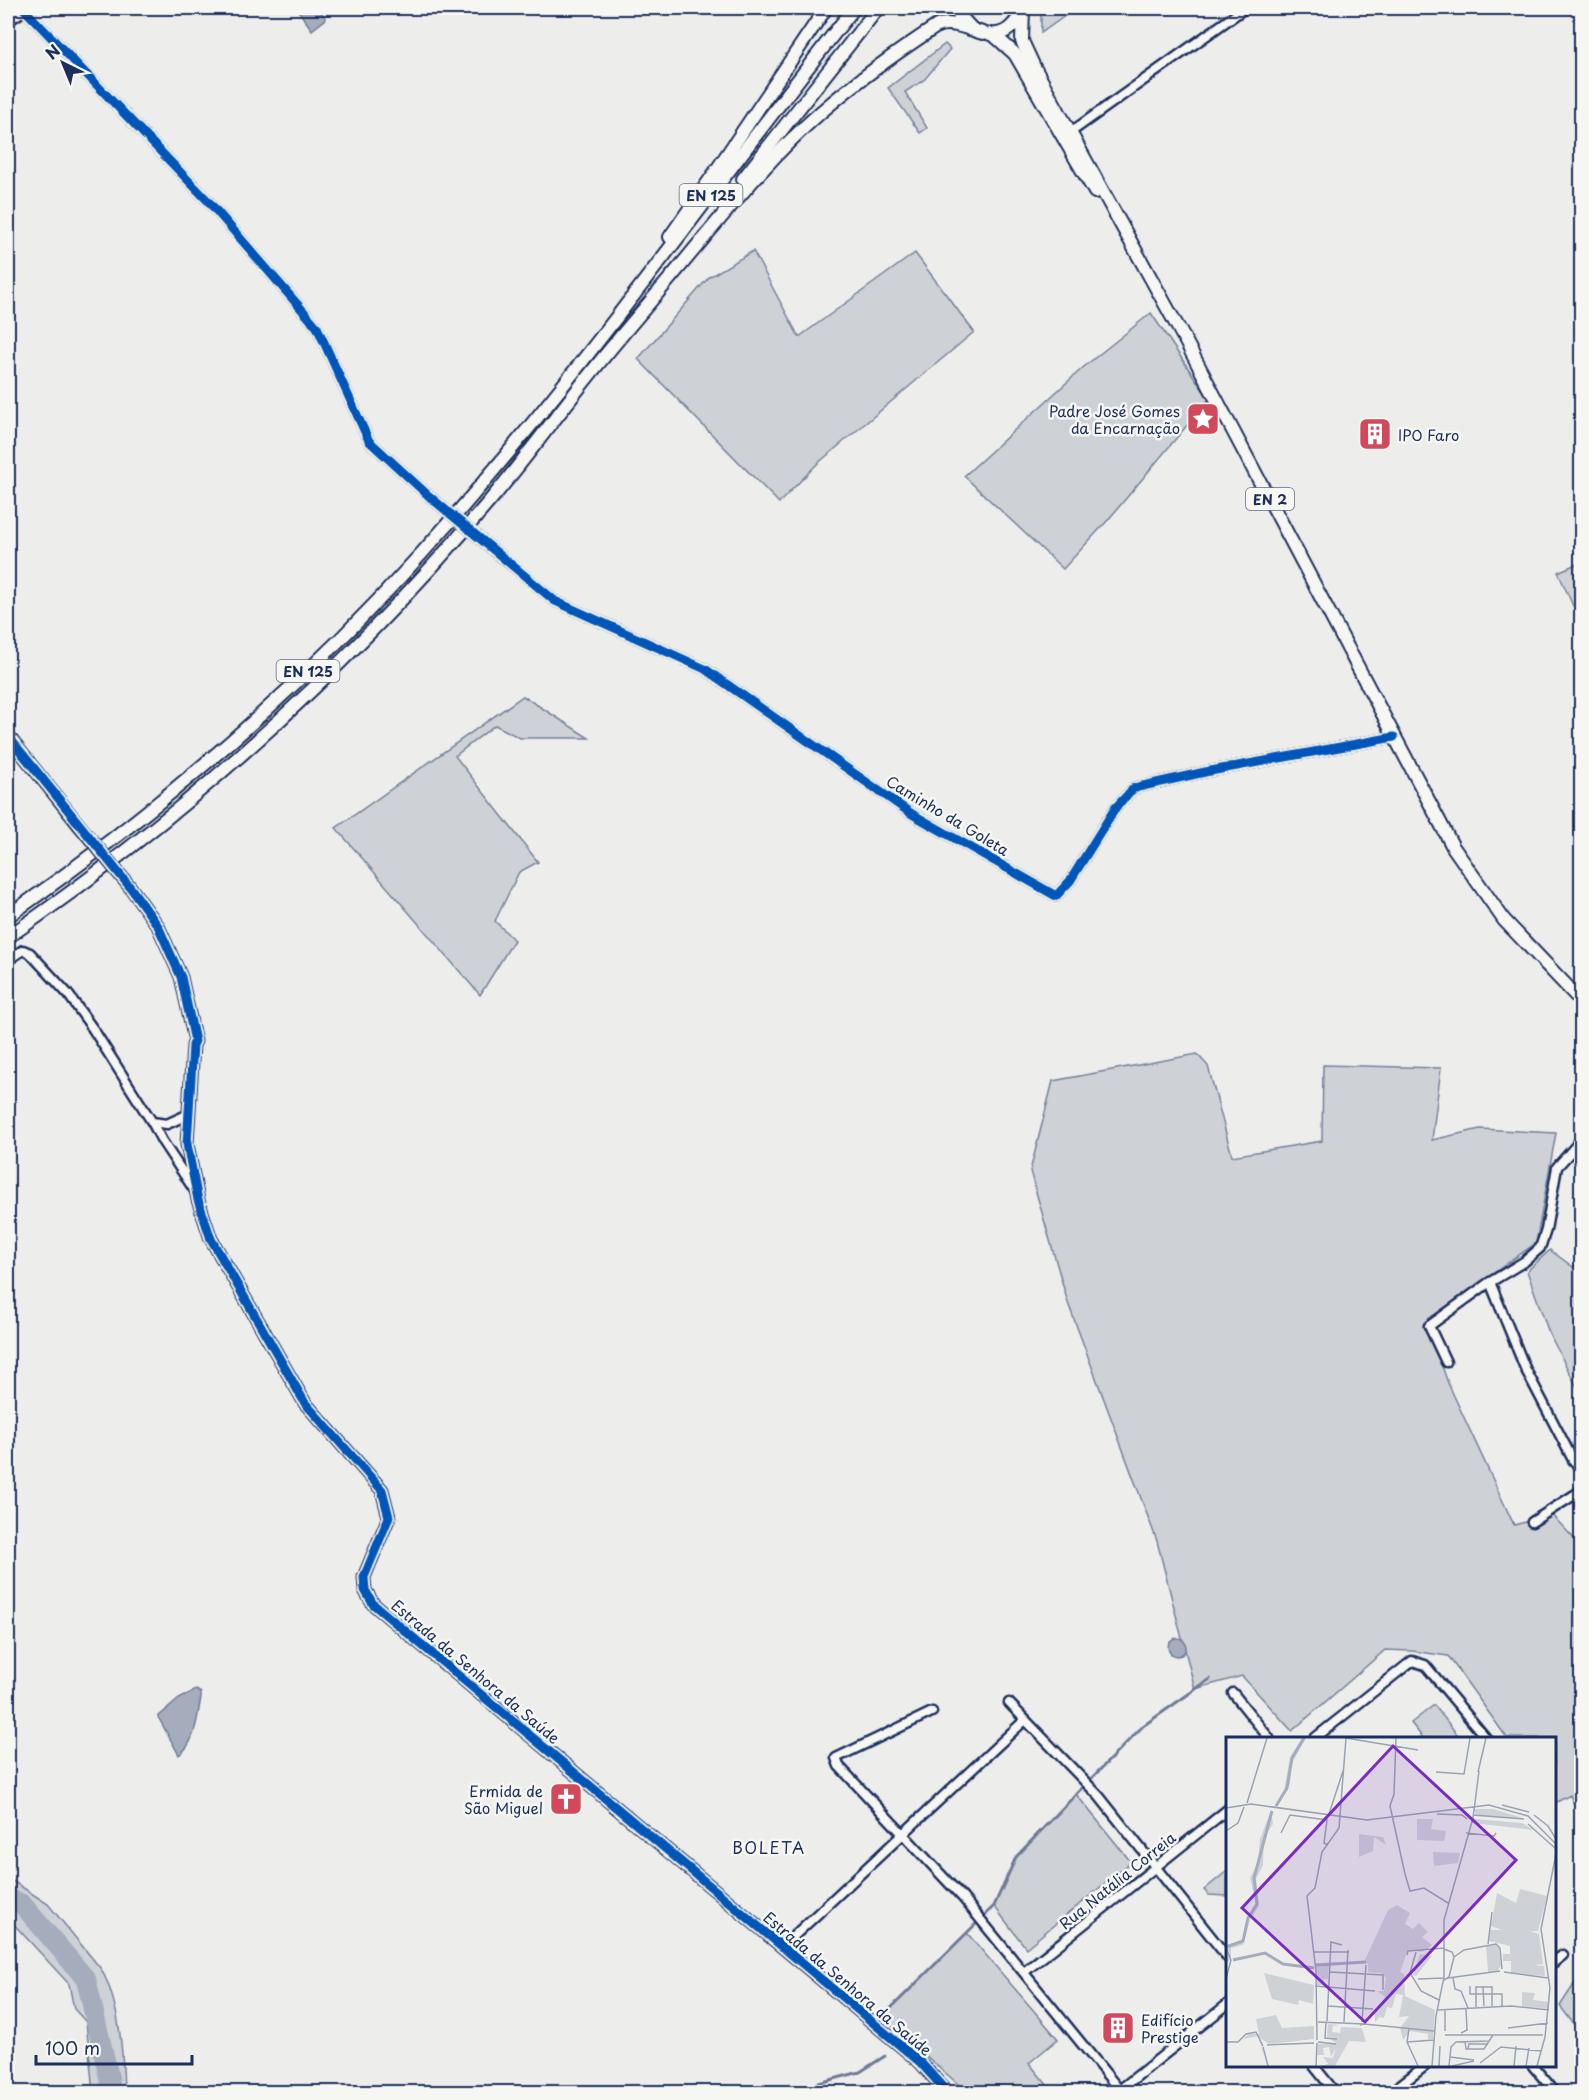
<svg xmlns="http://www.w3.org/2000/svg" width="1589" height="2100" font-family="'Playpen Sans',sans-serif">
<style>
.green{fill:#ced2d7;stroke:#74809a;stroke-width:1.5}
.water{fill:#a5acbc;stroke:#6e7a96;stroke-width:1.5}
.lines{fill:none;stroke-linecap:round;stroke-linejoin:round}
.stream{stroke:#6e7a96;stroke-width:3}
.river{stroke:#a5acbc;stroke-width:20}
.minor-casing{stroke:#1b2f5e;stroke-width:13}
.tertiary-casing{stroke:#1b2f5e;stroke-width:15}
.primary-casing{stroke:#1b2f5e;stroke-width:16}
.minor{stroke:#f6f6f2;stroke-width:8}
.tertiary{stroke:#f6f6f2;stroke-width:10}
.primary{stroke:#f6f6f2;stroke-width:12}
.minor-bridge-casing{stroke:#1b2f5e;stroke-width:13;stroke-linecap:butt}
.tertiary-bridge-casing{stroke:#1b2f5e;stroke-width:15;stroke-linecap:butt}
.minor-bridge{stroke:#f6f6f2;stroke-width:8}
.tertiary-bridge{stroke:#f6f6f2;stroke-width:10}
.cycleway-casing{stroke:#f6f6f2;stroke-width:13}
.cycleway{stroke:#0057b8;stroke-width:9}
.labels{text-anchor:middle;dominant-baseline:central;stroke-width:5;stroke-linejoin:round;paint-order:stroke}
.shield{fill:#f6f6f2;stroke:#5d6b8a;stroke-width:1.5}
.shield-label{font-size:14px;font-weight:bold;fill:#1b2f5e}
.poi-label{font-size:15px;fill:#1b2f5e;stroke:#f6f6f2;text-anchor:end}
.street-label{font-size:15px;fill:#1b2f5e;stroke:#f6f6f2}
.neighbourhood-label{font-size:16px;letter-spacing:1.5px;fill:#1b2f5e;stroke:#f6f6f2}
.inset-river{fill:none;stroke:#a5acbc;stroke-width:3}
.inset-road{fill:none;stroke:#99a2b3;stroke-width:1.5}
.view{fill:#7b2cbf;fill-opacity:0.15;stroke:#7b2cbf;stroke-width:3}
.inset-edge{fill:none;stroke:#1b2f5e;stroke-width:3}
</style>
<rect width="100%" height="100%" fill="#edeeec"/>
<filter id="ink" filterUnits="userSpaceOnUse"><feTurbulence type="fractalNoise" baseFrequency=".0167" numOctaves="2"/><feDisplacementMap in="SourceGraphic" scale="12" xChannelSelector="R" yChannelSelector="G"/><feConvolveMatrix kernelMatrix="1 2 1 2 8 2 1 2 1" color-interpolation-filters="sRGB"/></filter>
<g filter="url(#ink)">
<!-- green -->
<g class="green">
<path d="M1041,8H1076L1041,33Z"/>
<path d="M945,44L950,49L924,80L905,92L927,128L920,133L888,88Z"/>
<path d="M753,251L799,337L915,253L974,332L817,464L779,503L638,359L709,277Z"/>
<path d="M1151,313L1209,399L1108,520L1063,569L964,476L1086,365Z"/>
<path d="M1581,562V601L1573,606L1558,572Z"/>
<path d="M523,696L589,738H520L495,725L455,756L538,862L519,872L495,921L514,940L480,995L336,828Z"/>
<path d="M1197,1054L1208,1066L1232,1156L1322,1141L1323,1065L1441,1068L1432,1140L1480,1129L1556,1133L1536,1243L1426,1321L1448,1383L1514,1525L1552,1515L1581,1546V1822L1570,1795L1555,1803L1554,1738H1507L1448,1656L1412,1651L1385,1650L1292,1731L1242,1676L1195,1689L1157,1541L1068,1303L1030,1171L1053,1081Z"/>
<path d="M1550,1250L1573,1267L1581,1258V1395L1549,1333L1527,1271Z"/>
<path d="M1434,1705L1460,1738H1423L1411,1723Z"/>
<path d="M1076,1794L1131,1862L1026,1948L994,1906L1016,1857Z"/>
<path d="M1227,1871V1896L1209,1895L1204,1890Z"/>
<path d="M8,1878L48,1904L101,1969C120,2003 123,2054 124,2092H93L86,2022L74,2009L69,1984L8,1918Z"/>
<path d="M967,1933L1058,2039L1029,2063L1053,2092H965L958,2084L882,2017Z"/>
<path d="M1581,1982H1582L1581,2034L1560,2006L1575,1983Z"/>
</g>
<!-- water -->
<g class="water">
<path d="M299,8H318L326,19L312,30L297,9Z"/>
<circle cx="1177" cy="1647" r="9"/>
<path d="M196,1690L201,1693V1698C197,1717 196,1743 179,1755L158,1717L179,1699Z"/>
</g>
<g class="lines">
<!-- stream -->
<g class="stream">
<path d="M882,2017L994,1906L1016,1857L1076,1794L1143,1726L1210,1679"/>
<path d="M799,2092L815,2084L860,2072L885,2056"/>
</g>
<!-- river -->
<path class="river" d="M8,1898L22,1904L86,1979L109,2077L111,2092"/>
<!-- minor casing -->
<g class="minor-casing">
<g id="minor">
<path d="M23,8L208,201L317,327L369,441L430,497"/>
<path d="M8,21L28,8"/>
<path d="M1071,132L1245,8"/>
<path d="M490,547L555,601L705,669L912,814L1056,896L1070,881L1116,807L1134,788L1205,772L1394,737"/>
<path d="M8,960L23,950L30,953L68,994L93,1029L152,1122L167,1124L189,1114"/>
<path d="M152,1122L162,1141L195,1191"/>
<path d="M1490,1282L1525,1368L1573,1460L1582,1469"/>
<path d="M1446,1362L1429,1326L1487,1284L1525,1261L1540,1248L1546,1230L1557,1167L1582,1139"/>
<path d="M1532,1522L1582,1490"/>
<path d="M1233,1693L1269,1738"/>
<path d="M1009,1703L1099,1796L1228,1958"/>
<path d="M932,1712L836,1758L839,1766L963,1898L1121,2092"/>
<path d="M1315,1738L1412,1661L1425,1665L1486,1738"/>
<path d="M782,1947L1025,1720"/>
<path d="M1554,1962L1563,1955"/>
<path d="M1024,1972L1228,1809"/>
<path d="M1314,2066L1335,2092"/>
<path d="M1533,2066L1555,2092"/>
<path d="M1117,2092L1228,2004"/>
<path d="M1391,2092L1425,2066"/>
</g>
</g>
<!-- tertiary casing -->
<g class="tertiary-casing">
<g id="tertiary">
<path d="M8,736L79,825"/>
<path d="M130,887L158,926L181,977L195,1041L193,1045L187,1144L198,1200L211,1239L305,1403L382,1490L389,1517L364,1577L365,1590L373,1604L920,2062L947,2092"/>
</g>
</g>
<!-- primary casing -->
<g class="primary-casing">
<g id="primary">
<path d="M957,8L959,15L971,28"/>
<path d="M1023,8L1022,41L1034,67L1185,340L1453,847L1504,920L1582,1002"/>
<path d="M990,34C1006,36 1014,25 1022,13"/>
<path d="M994,35L1015,54L1095,192"/>
<path d="M743,179L878,8"/>
<path d="M670,237L714,174L826,8"/>
<path d="M8,916C158,811 299,690 422,553C577,380 711,190 854,8"/>
<path d="M8,937C188,813 352,664 493,497C528,455 560,411 595,368C626,329 660,291 692,252C733,203 773,154 821,112C857,81 897,52 937,26C951,20 968,29 983,33"/>
</g>
</g>
<!-- minor -->
<use href="#minor" class="minor"/>
<!-- tertiary -->
<use href="#tertiary" class="tertiary"/>
<!-- primary -->
<use href="#primary" class="primary"/>
<!-- minor-bridge casing -->
<g class="minor-bridge-casing">
<path id="minor-bridge" d="M430,497L490,547"/>
</g>
<!-- tertiary-bridge casing -->
<g class="tertiary-bridge-casing">
<path id="tertiary-bridge" d="M79,825L130,887"/>
</g>
<!-- minor-bridge -->
<use href="#minor-bridge" class="minor-bridge"/>
<!-- tertiary-bridge -->
<use href="#tertiary-bridge" class="tertiary-bridge"/>
<!-- cycleway casing -->
<g class="cycleway-casing">
<g id="cycleway">
<path d="M23,8L208,201L317,327L369,441L430,497L555,601L705,669L912,814L1056,896L1070,881L1116,807L1134,788L1205,772L1394,737"/>
<path d="M8,736L130,887L158,926L181,977L195,1041L193,1045L187,1144L198,1200L211,1239L305,1403L382,1490L389,1517L364,1577L365,1590L373,1604L920,2062L947,2092"/>
</g>
</g>
<!-- cycleway -->
<use href="#cycleway" class="cycleway"/>
</g>
</g>
<!-- icons -->
<defs>
<g id="sight-square" transform="scale(1.725)"><rect x="-9" y="-9" width="18" height="18" rx="4" fill="#d1495b" stroke="#f6f6f2"/><path d="M0-6L1.8-2.2L6-1.7L2.9 1.2L3.7 5.4L0 3.3L-3.7 5.4L-2.9 1.2L-6-1.7L-1.8-2.2Z" fill="#fff"/></g>
<g id="building-square" transform="scale(1.725)"><rect x="-9" y="-9" width="18" height="18" rx="4" fill="#d1495b" stroke="#f6f6f2"/><path d="M-4-6H4V6H1V3H-1V6H-4ZM-2.5-4.3h1.7v1.8h-1.7ZM.8-4.3h1.7v1.8H.8ZM-2.5-1h1.7V.8h-1.7ZM.8-1h1.7V.8H.8Z" fill="#fff"/></g>
<g id="church-square" transform="scale(1.725)"><rect x="-9" y="-9" width="18" height="18" rx="4" fill="#d1495b" stroke="#f6f6f2"/><path d="M-1.2-6h2.4v3.5h3.3v2.4h-3.3V6h-2.4V-.1h-3.3v-2.4h3.3Z" fill="#fff"/></g>
</defs>
<g fill-rule="evenodd">
<use href="#sight-square" x="1203" y="419"/>
<use href="#building-square" x="1375" y="434"/>
<use href="#church-square" x="566" y="1799"/>
<use href="#building-square" x="1118" y="2028"/>
</g>
<g class="labels">
<!-- shield labels -->
<g class="shield">
<rect x="679.5" y="184" width="63" height="22" rx="4.5"/>
<rect x="1246" y="488" width="48" height="22" rx="4.5"/>
<rect x="276.5" y="660" width="63" height="22" rx="4.5"/>
</g>
<g class="shield-label">
<text x="711" y="195">EN 125</text>
<text x="1270" y="499">EN 2</text>
<text x="308" y="671">EN 125</text>
</g>
<!-- poi labels -->
<g class="poi-label">
<text x="1180" y="410">Padre José Gomes<tspan x="1180" dy="17">da Encarnação</tspan></text>
<text x="1398" y="434" text-anchor="start">IPO Faro</text>
<text x="543" y="1790">Ermida de<tspan x="543" dy="17">São Miguel</tspan></text>
<text x="1141" y="2019" text-anchor="start">Edifício<tspan x="1141" dy="17">Prestige</tspan></text>
</g>
<!-- street labels -->
<g class="street-label">
<text transform="translate(948 815) rotate(31)">Caminho da Goleta</text>
<text transform="translate(476 1671) rotate(40)">Estrada da Senhora da Saúde</text>
<text transform="translate(1117 1880) rotate(-39)">Rua Natália Correia</text>
<text transform="translate(848 1983) rotate(40)">Estrada da Senhora da Saúde</text>
</g>
<!-- neighbourhood labels -->
<g class="neighbourhood-label">
<text x="769" y="1847">BOLETA</text>
</g>
</g>
<!-- overview -->
<g transform="translate(1226 1737)">
<rect width="330" height="330" fill="#edeeec"/>
<path d="M76,1H80L65,28L64,47L49,69L58,54L64,20ZM247,72H267L297,81L251,79ZM45,73L47,87L38,101L37,128L30,142L33,169L24,183L17,208L5,211V223L0,225V208L15,204L30,167L24,141L32,125L34,102ZM191,82H207L205,92L220,94L218,104L191,103ZM249,82L296,86L308,93L245,86ZM133,97L157,100L160,108L148,100L147,114L133,120ZM207,115L234,116L232,126L208,129ZM294,152L321,159L312,194H304L313,197L317,227L308,228L318,229L319,239L285,236V224H277V217H284V209L263,204L264,193H276L265,189L271,156L290,166ZM171,168L184,176L179,187L187,192L193,186L202,195L196,200L206,208L196,215L182,213L174,235L178,237L179,259L209,273L207,302H202V297L184,294L177,303L174,291L183,279L173,280L177,258L170,257L166,271L161,270L158,281L153,280L149,285V277L159,260L151,254H158L160,241L155,236L142,235V227L138,225L162,173ZM269,208L273,210L275,229L271,234L262,235L260,209ZM194,217L206,219L190,239L187,238ZM103,227L102,242H98V248H91L90,228ZM38,236L88,248L87,267L73,263L72,268L46,262ZM296,255L309,256L307,263L323,265V272L296,269ZM50,278L56,291L88,289V302L43,307L34,301L38,319L32,299L17,302L24,296L33,297L30,282ZM102,287L114,288L107,289L106,295L114,296L115,290L136,291L140,305L123,304L109,329H95L102,327L97,320L107,321L110,311L105,320L103,310L97,311L98,318H91L92,307H111L104,302L112,301L101,300Z" fill="#ced2d7"/>
<path class="inset-river" d="M50,69L61,51L66,21L78,1M0,210L17,204L22,181L31,167L28,141L46,74M7,223L39,216L57,227L88,231M90,228L140,225"/>
<path class="inset-road" d="M120,1L192,13M170,1L168,57L164,69L179,137L184,154L198,151L222,166M210,35L238,37L244,1M252,35L260,1M21,66L41,1M276,68L303,75M0,71L25,67L141,83L263,68L302,79L330,107M103,77L117,34M211,77L236,78L241,82M247,78L298,82M308,78L322,89L330,102M302,87L330,112M0,94L12,86L18,70M55,96L64,78L101,83L98,106L102,108M240,96L268,99L270,96M262,207L266,175M0,211L5,223L0,242M87,215H123M190,215L184,236L195,254L213,263M181,218L182,214L218,211M228,220L238,213L270,207L274,211L276,232M104,235L157,238V253M278,235L322,241M222,241L274,234M227,241L229,252L235,254L242,271M192,242L218,241M218,243L223,240L228,220L226,215L218,212M89,249L149,254M244,249V257H276V269M257,250L258,269M102,269L147,272M250,270V250H266V269M212,273L285,269L323,273M101,284L105,205L116,208M92,285L138,287L134,288M118,285L122,213M136,285L140,228M100,286L99,301L111,302M138,287L208,294M282,291L322,286M183,292L181,305L192,329M219,294V273M235,296L241,293L240,272M219,298H317M319,300L324,251L315,192L330,117M91,303L90,234L81,159L89,151L96,115L113,91L120,1M239,304L240,312H258L267,298M0,305H12L20,297L30,295L37,309M92,305L110,307M181,305L208,303M41,308L88,306M37,310L42,329M242,312L243,307H262M224,320L248,323M254,326L275,310L315,314M90,329L91,306M206,329L210,279L218,240V183L247,81L253,34M213,329L214,309M223,329L225,310L230,305L264,304M226,329L248,324M288,329L290,309M300,329L303,311M311,329L319,300"/>
<path class="view" d="M167,9L290,123L139,285L16,171Z"/>
<rect width="330" height="330" class="inset-edge"/>
</g>
<!-- margin -->
<rect width="1589" height="2100" fill="none" stroke="#f6f6f2" stroke-width="30"/>
<rect x="15" y="15" width="1559" height="2070" fill="none" stroke="#1b2f5e" stroke-width="2" filter="url(#ink)"/>
<!-- north arrow -->
<g transform="translate(63 63) rotate(317)" stroke="#f6f6f2" stroke-width="4.5" paint-order="stroke">
<path d="M0-4.5L10 22L0 15L-10 22Z" fill="#1b2f5e"/>
<text y="-9" font-size="16" font-weight="bold" text-anchor="middle" fill="#1b2f5e">N</text>
</g>
<!-- scale -->
<path d="M36 2055v9h156v-9" fill="none" stroke="#1b2f5e" stroke-width="3"/>
<text x="45" y="2055" font-size="18" fill="#1b2f5e" stroke="#f6f6f2" stroke-width="4.5" paint-order="stroke">100 m</text>
</svg>
